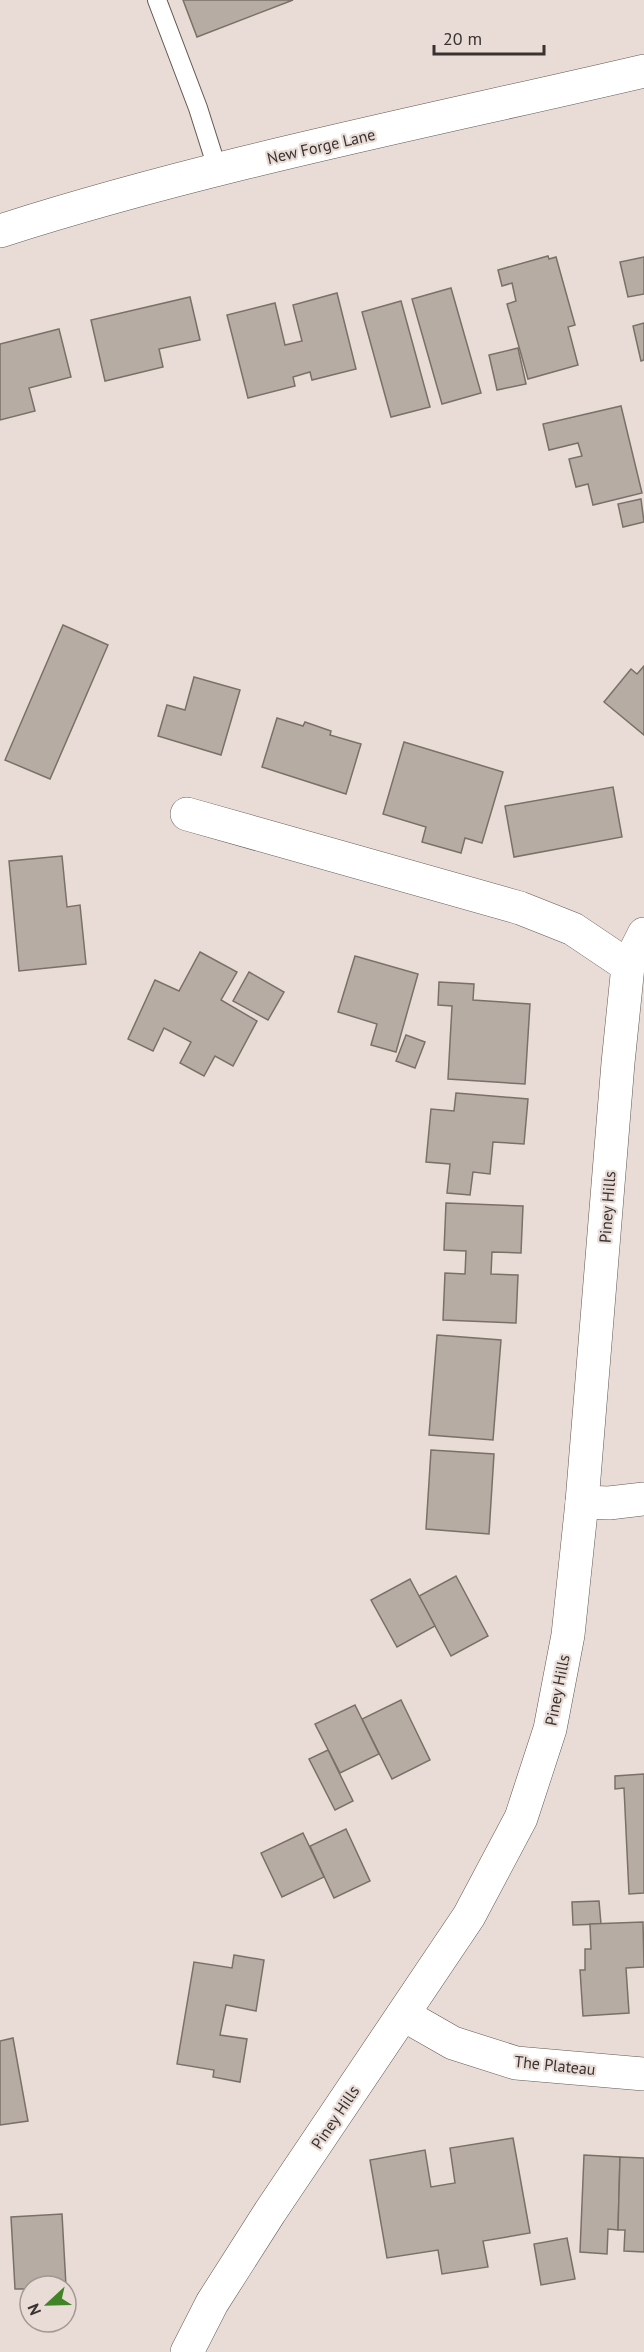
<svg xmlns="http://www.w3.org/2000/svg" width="644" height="2352" font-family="'PT Sans',sans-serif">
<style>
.building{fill:#b6aca4;stroke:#797168;stroke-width:1.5}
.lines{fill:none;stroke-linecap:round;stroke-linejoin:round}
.lane-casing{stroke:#635853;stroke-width:20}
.street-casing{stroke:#635853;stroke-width:34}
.lane{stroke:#fff;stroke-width:18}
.street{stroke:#fff;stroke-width:33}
.labels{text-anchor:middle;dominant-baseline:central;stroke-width:4.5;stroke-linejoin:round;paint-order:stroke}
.street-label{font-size:16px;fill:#383230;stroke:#e9dcd6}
</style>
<rect width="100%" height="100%" fill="#e9dcd6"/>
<!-- building -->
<g class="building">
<path d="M183,0H293L197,37Z"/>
<path d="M548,256L549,259L556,257L575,325L568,327L578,365L528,379L507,304L516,301L512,283L502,286L498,270Z"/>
<path d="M644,257V294L628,297L620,262Z"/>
<path d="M451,288L481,393L442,404L412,299Z"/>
<path d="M337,293L356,369L312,380L310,372L293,377L295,386L248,398L227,315L275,303L285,345L302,341L293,305Z"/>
<path d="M190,297L200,340L159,349L163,367L105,381L91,320Z"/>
<path d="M401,301L430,407L391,417L362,312Z"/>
<path d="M644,323V360L641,361L633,326Z"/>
<path d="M59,329L71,377L29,388L35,411L0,420V344Z"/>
<path d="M518,348L526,384L497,390L489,355Z"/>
<path d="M621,406L642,493L593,505L588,484L576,487L569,459L582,456L578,443L549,450L543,424Z"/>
<path d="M641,499L644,522L623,527L618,504Z"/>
<path d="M63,625L108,645L50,779L5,760Z"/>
<path d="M644,666V735L604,702L631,669L637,674Z"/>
<path d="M194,677L240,690L221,755L158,736L167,705L185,710Z"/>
<path d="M277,718L303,726L305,722L331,731L330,735L361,744L346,794L262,767Z"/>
<path d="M404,742L503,772L482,843L465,838L461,853L422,842L426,827L383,814Z"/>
<path d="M613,787L622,837L514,857L505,806Z"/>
<path d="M62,856L67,907L80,905L86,964L19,971L9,861Z"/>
<path d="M200,952L237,972L221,1000L257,1021L233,1066L215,1056L204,1076L180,1063L191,1042L164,1028L153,1051L128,1039L155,980L179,991Z"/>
<path d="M355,956L418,974L396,1052L371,1045L377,1024L338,1012Z"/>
<path d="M249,972L284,992L268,1020L233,1001Z"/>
<path d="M439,982L474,984L473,1000L530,1004L525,1084L448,1079L452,1006L438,1005Z"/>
<path d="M406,1035L425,1042L415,1068L396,1061Z"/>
<path d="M456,1093L528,1099L524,1144L493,1142L490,1174L473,1172L470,1195L447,1193L450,1164L426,1162L431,1109L454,1111Z"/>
<path d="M446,1203L523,1206L521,1253L492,1252L491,1274L518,1275L516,1323L443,1320L445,1273L465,1274L466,1251L444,1250Z"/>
<path d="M437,1335L501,1340L493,1440L429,1435Z"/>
<path d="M431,1450L494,1454L489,1534L426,1529Z"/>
<path d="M456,1576L488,1636L451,1656L419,1596Z"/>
<path d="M410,1579L435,1626L397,1647L371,1600Z"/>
<path d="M401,1700L430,1760L392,1779L362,1719Z"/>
<path d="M355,1705L379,1754L340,1773L315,1724Z"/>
<path d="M328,1750L353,1801L335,1810L309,1759Z"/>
<path d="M644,1774V1893L629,1894L624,1788L615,1789V1776Z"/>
<path d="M346,1829L370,1881L334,1898L310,1846Z"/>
<path d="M303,1833L324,1877L282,1897L261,1853Z"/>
<path d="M599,1901L601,1924L573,1925L572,1902Z"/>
<path d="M643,1922L644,1967L626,1968L629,2013L583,2016L580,1970H585V1949H591L590,1924Z"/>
<path d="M234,1955L264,1960L256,2011L226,2005L220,2035L247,2039L240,2082L213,2077L214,2070L177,2064L194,1962L232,1968Z"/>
<path d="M13,2038L28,2121L0,2125V2041Z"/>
<path d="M513,2138L530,2233L483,2241L488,2267L442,2274L438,2250L387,2258L370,2160L425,2150L431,2187L455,2183L450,2148Z"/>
<path d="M584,2155L620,2157L618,2230L608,2229L607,2254L580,2252Z"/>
<path d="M620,2157L644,2158V2252L624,2251L625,2230H618Z"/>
<path d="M62,2214L66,2286H30V2289H15L11,2217Z"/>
<path d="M567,2238L575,2279L541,2285L534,2244Z"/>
</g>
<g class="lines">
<!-- lane casing -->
<g class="lane-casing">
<path id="lane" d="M157,0L198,108L218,171"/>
</g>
<!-- street casing -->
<g class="street-casing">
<g id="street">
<path d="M0,231C209,164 430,121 644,71"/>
<path d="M187,814L520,908L573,929L628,966"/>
<path d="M582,1502L609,1503L644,1499"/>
<path d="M404,2015L453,2043L516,2063L644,2074"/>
<path d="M187,2352L212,2303L270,2212L469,1916L521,1818L550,1729L568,1635L582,1502L618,1063L628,966L644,934"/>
</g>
</g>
<!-- lane -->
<use href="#lane" class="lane"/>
<!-- street -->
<use href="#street" class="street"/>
</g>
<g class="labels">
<!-- street labels -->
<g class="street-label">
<text transform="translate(321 146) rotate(-13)">New Forge Lane</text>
<text transform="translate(607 1207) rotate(-86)">Piney Hills</text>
<text transform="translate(557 1690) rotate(-79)">Piney Hills</text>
<text transform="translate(555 2065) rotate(6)">The Plateau</text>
<text transform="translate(335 2117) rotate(-56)">Piney Hills</text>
</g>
</g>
<!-- north arrow -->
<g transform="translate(48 2304) rotate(248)"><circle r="28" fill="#e9dcd6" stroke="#a29894" stroke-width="1.5"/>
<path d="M0-4.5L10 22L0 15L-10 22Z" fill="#418427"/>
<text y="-9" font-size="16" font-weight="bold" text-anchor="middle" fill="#383230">N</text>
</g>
<!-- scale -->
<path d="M434 45v9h110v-9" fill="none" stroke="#383230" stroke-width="3"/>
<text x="443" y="45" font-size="18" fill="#383230" stroke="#e9dcd6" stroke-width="4.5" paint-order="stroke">20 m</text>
</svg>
